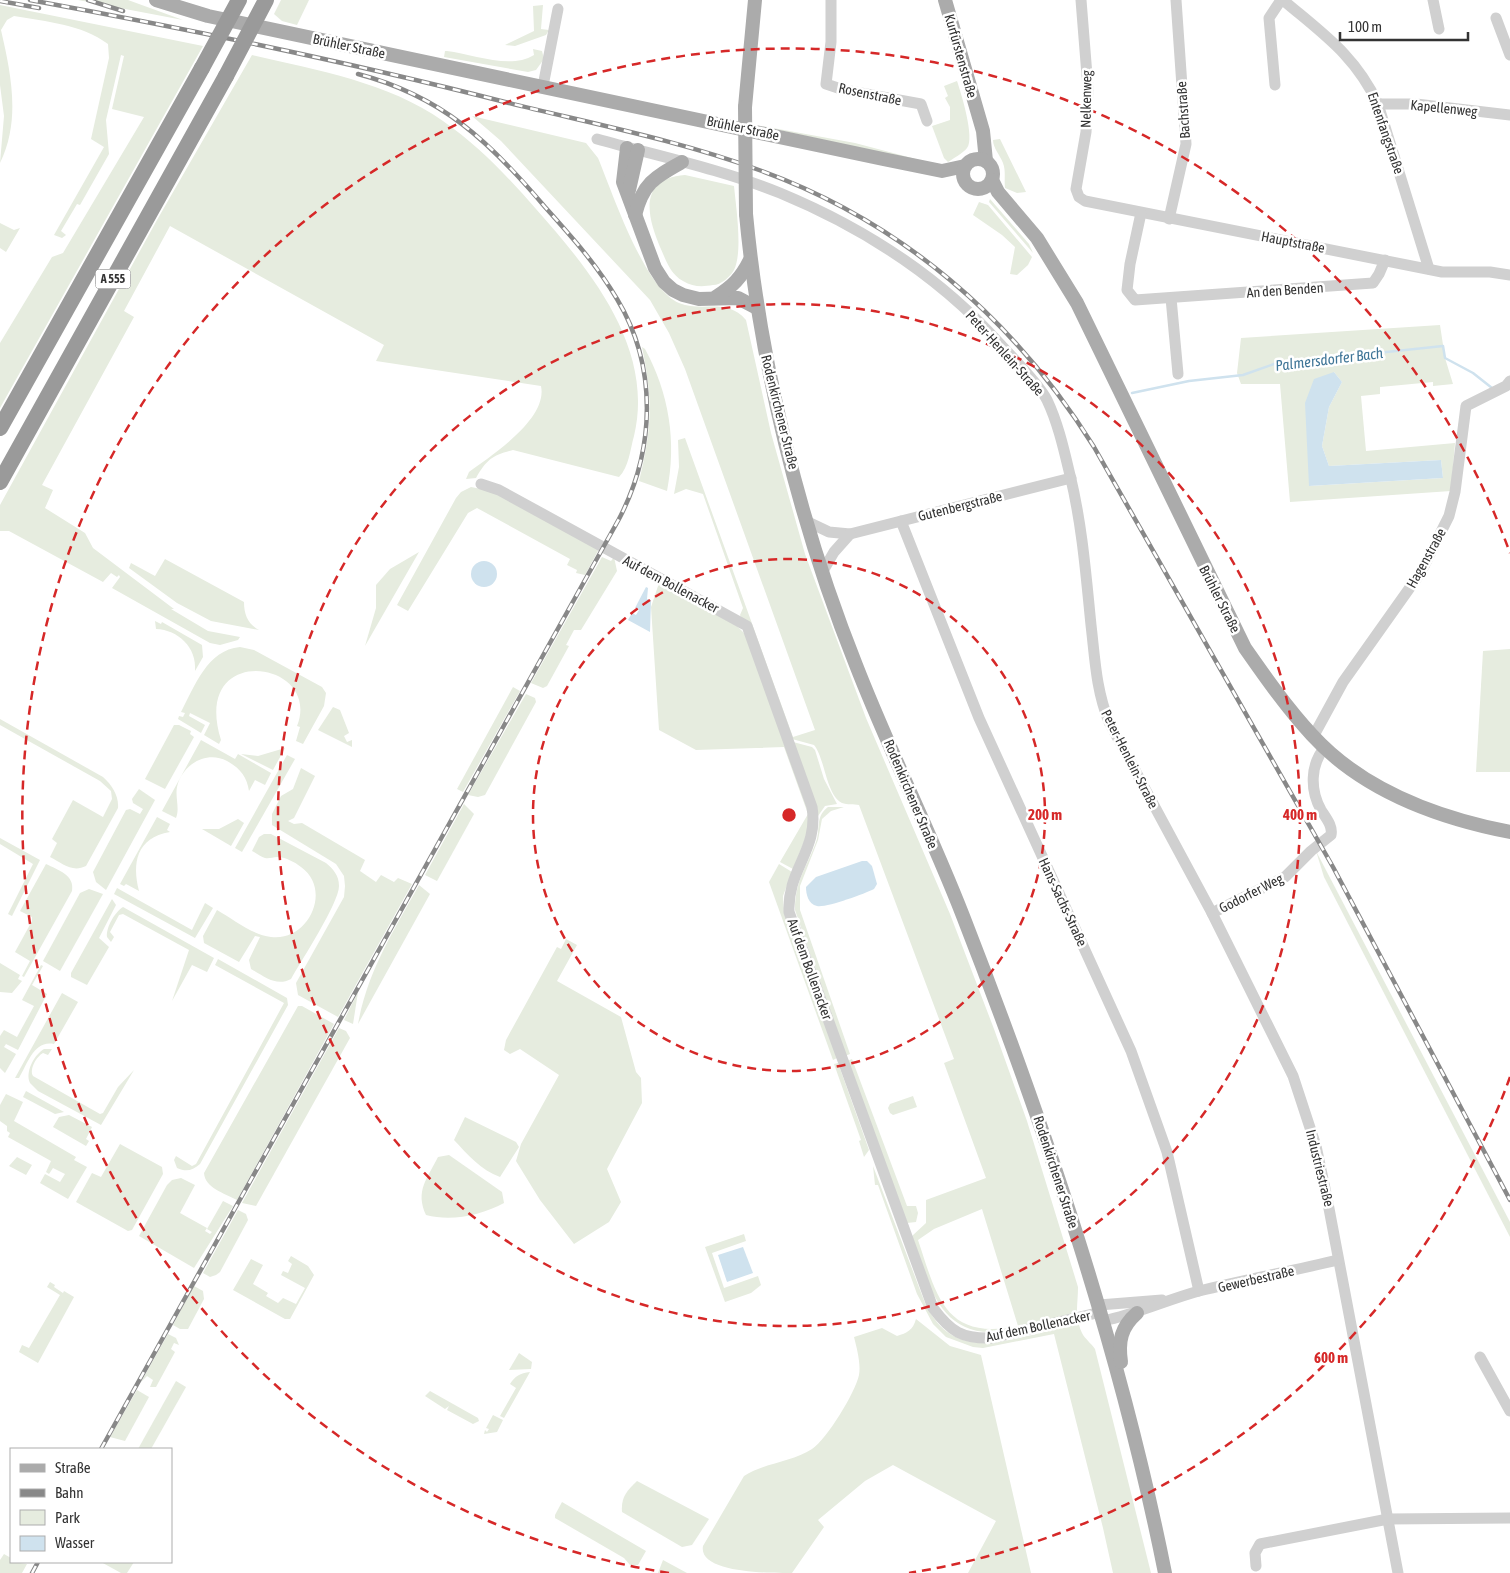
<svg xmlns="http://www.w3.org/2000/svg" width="1510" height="1573" font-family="'Asap Condensed',sans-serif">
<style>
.green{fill:#e6ecdf;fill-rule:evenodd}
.water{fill:#cfe2ee}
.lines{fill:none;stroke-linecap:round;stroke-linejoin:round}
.stream{stroke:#cfe2ee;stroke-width:2.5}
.minor{stroke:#d0d0d0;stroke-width:11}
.major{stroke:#ababab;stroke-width:14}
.highway{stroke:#9a9a9a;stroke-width:16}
.rail-casing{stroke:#888;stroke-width:4.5}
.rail{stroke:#fff;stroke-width:2.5;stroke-dasharray:8;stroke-linecap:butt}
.major-bridge{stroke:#ababab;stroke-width:14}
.highway-bridge{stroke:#9a9a9a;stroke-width:16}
.ring{fill:none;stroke:#d62828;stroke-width:2.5;stroke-dasharray:9 6}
.labels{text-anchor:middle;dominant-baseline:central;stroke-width:5;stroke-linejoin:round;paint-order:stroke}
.shield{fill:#fff;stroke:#707070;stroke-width:1}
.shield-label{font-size:12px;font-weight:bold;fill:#333}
.street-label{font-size:14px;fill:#333;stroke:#fff}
.water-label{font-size:15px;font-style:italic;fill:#3f7597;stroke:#fff}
.centre{fill:#d62828;stroke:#fff;stroke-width:2.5}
.ring-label{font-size:15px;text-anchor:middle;font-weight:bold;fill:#d62828;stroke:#fff;stroke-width:5;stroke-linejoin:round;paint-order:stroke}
</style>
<rect width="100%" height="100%" fill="#fff"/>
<!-- green -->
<g class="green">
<path d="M78,0H128L183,20Z"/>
<path d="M281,0H309L297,25L282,21L274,14Z"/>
<path d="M0,5L203,46L0,408V343L52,257L63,253L144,117L112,109L124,56L121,55L106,120L109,154L80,205L77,204L61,231L66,235L62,238L54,235L104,147L91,139L109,58L108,44C81,24 47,22 14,16L7,20L1,30C11,74 21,120 0,163L4,116L0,85Z"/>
<path d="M543,5L541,29L549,30L546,35L515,46L505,45L534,31L533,6Z"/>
<path d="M533,49L542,51L544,59L536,70L528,72L444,57L445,51H447C473,54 510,70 534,55Z"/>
<path d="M252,55C316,70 388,82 443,121C479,146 508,177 536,209C590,270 655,348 634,436C630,450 629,467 619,477L513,450C493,455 487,459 476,478L466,479L469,472C492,455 548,419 541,386L376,361L384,345L170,226L124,311L134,317L42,485L53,490L45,508L85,533L93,548L174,609H171L208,631L240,637L238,640L220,645L210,643L112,588L120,577L119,575L117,577L111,573L103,582L9,531H0V505L157,220Z"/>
<path d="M957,81C961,93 975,138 967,148C964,152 953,159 948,162L944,158L932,126L950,120V107L945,98L948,96L944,86Z"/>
<path d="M472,116L586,143L598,158C613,194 644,288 679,303C704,313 726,297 746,320L771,433L805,554L866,718L950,914L994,1029L1027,1121L1078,1287C1078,1305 1074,1315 1082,1333C1085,1339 1091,1343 1095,1349L1151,1573H1113L1103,1528L1054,1334L983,1348L973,1347L946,1337L933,1324L917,1294L878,1185H875L873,1166L925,1303C953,1362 1003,1341 1053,1330L1051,1322C1031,1325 1009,1333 990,1332C937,1332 926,1277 912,1236L926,1223V1200L986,1178L944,1063L954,1059L859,805C854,804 847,805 842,803C826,795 825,758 814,745L792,739L740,615L743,608L703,494L686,489L674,494L679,467L678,440L685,438L793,737L815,730L685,369L669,333L650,300L501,141ZM982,1209L1018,1326C945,1341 937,1297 918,1240L934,1229Z"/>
<path d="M756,125L855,143L950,168Z"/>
<path d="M1000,139L1026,192L1017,193L1005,188C1004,179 1006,171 1003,163C1000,155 993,148 993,140Z"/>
<path d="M685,175L734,186C736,207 743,252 734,270C730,277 721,285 713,285C702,287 693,287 683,281C670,274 666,260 660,247C647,216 638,179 685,175Z"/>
<path d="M990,199L1029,244L1033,253L989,202Z"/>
<path d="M979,202L988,205L1032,257L1028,265L1017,275L1010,274L1015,247L1002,235L973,215Z"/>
<path d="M0,223L14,230L20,228L6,252L0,248Z"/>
<path d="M1440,325L1445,358L1453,384L1433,386V382L1380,387V394L1361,396L1366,451L1455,443L1451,491L1290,502L1280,384H1241L1237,373L1241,338ZM1334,372L1342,382L1329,407L1322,446L1329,466L1441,460L1443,478L1309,486Z"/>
<path d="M642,347L645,349C669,393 677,442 667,491L639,481C652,429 653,400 642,347Z"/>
<path d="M471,487L491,491L599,549L585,575L576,573L577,570L567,565L570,559L477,508L468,513L408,611L397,605L456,498L461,492Z"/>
<path d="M419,552L365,646L376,608V585L390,569Z"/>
<path d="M602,557L611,561L614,557L617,571L581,630H574L566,645L569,646L547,686L543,688L531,683Z"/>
<path d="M165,559L244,602C244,615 248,624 259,630L211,621L177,603L129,568L131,563L155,576Z"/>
<path d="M659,583L737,626L745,634L808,809V832L793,869L780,862L808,814L784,747L696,750L659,730L651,607Z"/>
<path d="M155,621L161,624L162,622L202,645L203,657L195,671C197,647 178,630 156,629Z"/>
<path d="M240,647L254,650L322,687L326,693L324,706L303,744L296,741L300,727L297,726C323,660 190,641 221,740L219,744L204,735L210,723L190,713L189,716L205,725L201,733L178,719L179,716L183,717L185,713L181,712C195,686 207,650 240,647Z"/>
<path d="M1510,649V772H1476L1483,651Z"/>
<path d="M513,687L520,691L463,792L457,789Z"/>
<path d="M526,694L535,698L536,702L485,795L478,797L468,795Z"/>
<path d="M333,707L340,710L349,733L344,736L347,742L352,740V747L318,730Z"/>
<path d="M0,719L103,777C112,785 119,796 118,808L86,866C72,873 62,863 50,857L57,843L52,839L73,800L103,817L112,799L111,791L100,781L0,725Z"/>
<path d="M174,725H179L191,731L190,734L194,737L165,789L145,779Z"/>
<path d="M201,740L235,759L238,754L271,773L265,785L255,780L249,791C247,777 240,768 227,761C206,750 182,765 177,787C175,797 180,809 176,818L162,811Z"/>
<path d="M793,742L812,747L815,750L824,779L837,804L825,806L818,816Z"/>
<path d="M285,748L273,770L241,754L258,756Z"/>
<path d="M287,755L295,759L242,852L235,848Z"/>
<path d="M301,768L315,776L294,818L288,821L294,824L302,823L365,860L360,871L376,882L381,875L394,882L398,878L412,884L338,1017L298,995L296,983L344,897L345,886L344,876L336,864L272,825V814L281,796L293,789Z"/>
<path d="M139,789L155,800L106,890L96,882L93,872L126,810L130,809L140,814L143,809L133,803L132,799Z"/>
<path d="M464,804L474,814L437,881L425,875Z"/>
<path d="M828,807H844L831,811L822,819L818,840L800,886V910L850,1054L845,1056L795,910C795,879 808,866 817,839C820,826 816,816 828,807Z"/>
<path d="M157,817L170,824L167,830L170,832C136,838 132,863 139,891L126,884L124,886L120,884Z"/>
<path d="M238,819L244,823L231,846L202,829H219Z"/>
<path d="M264,834H271L326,863C333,869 339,875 339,886C339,903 301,961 291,979C276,987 264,976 251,969L249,960L260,937L255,936L239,962L204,943L203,936L217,910C233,919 252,935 271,937C308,942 333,890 301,867C295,862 285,857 277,857C273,857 269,859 265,858C261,857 256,853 252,851L259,837Z"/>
<path d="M0,838L40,860L12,916L8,914L33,864L0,844Z"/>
<path d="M1316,851L1510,1222V1237L1324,877Z"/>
<path d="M46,864C58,870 75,875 72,891L24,977L22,976L30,961L15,952L32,921V917L20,911Z"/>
<path d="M779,864L792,872L783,896L784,912L837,1058L833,1060L769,882Z"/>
<path d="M419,885L430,894L358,1024C368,970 393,932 419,885Z"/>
<path d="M117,888L192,930L205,903L213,908L195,938L114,894Z"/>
<path d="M89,889L103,894L60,971L43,961L80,893Z"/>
<path d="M112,899L116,905L99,938L109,947L87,985L71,977V973Z"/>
<path d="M123,907L214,958L207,972L192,965L172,1001L189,950L123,914L119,915L110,932L114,937L111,942L107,937C106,927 115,912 123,907Z"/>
<path d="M566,939L577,945L557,981L621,1017L636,1072L641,1078L642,1103L607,1169L621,1202L609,1222L574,1244L540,1200L516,1161L521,1144L559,1075L520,1049L510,1054L504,1050L506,1040L557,947L561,949Z"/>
<path d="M218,959L287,998L288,1005L200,1164C192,1171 186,1172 177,1168L174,1160L176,1156L192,1166L196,1164L284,1003L215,965Z"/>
<path d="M0,963L20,975L18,979L22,981L12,993L0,992Z"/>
<path d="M41,965L43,966L32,985L47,994L18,1050L6,1044L4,1047L16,1054L5,1073L0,1068V1036L4,1030L17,1037L34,1006L22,1000Z"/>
<path d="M358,992L353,1024L344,1020Z"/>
<path d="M62,993L78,1002L54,1044C34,1040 28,1063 19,1078H15Z"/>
<path d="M298,1006H302L334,1024L237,1200C224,1193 205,1188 204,1173Z"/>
<path d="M339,1028L346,1031L350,1038L256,1206L242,1203Z"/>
<path d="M44,1049H52L48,1055L43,1053C37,1056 29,1069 33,1076L100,1114L103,1113L118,1087L134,1070L101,1125L38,1091L30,1083C25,1072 34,1055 44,1049Z"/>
<path d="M852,1059L907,1206H916L918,1213L916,1222L907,1223L847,1061Z"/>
<path d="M838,1063L869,1150L864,1157L859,1141L861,1140L834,1064Z"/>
<path d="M26,1091L64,1112L55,1114L23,1097Z"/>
<path d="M6,1094L23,1102L14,1121L76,1157L74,1160L87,1167L68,1199L40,1183L45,1174L60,1182L65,1174L53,1168L49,1174L46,1172L51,1161L8,1137L10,1133L7,1131V1126L0,1121V1105Z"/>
<path d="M913,1096L917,1107L893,1115L890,1113L888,1108L890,1104Z"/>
<path d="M69,1115L92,1127L86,1139L89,1141L86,1146L53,1127L59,1117Z"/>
<path d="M465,1117L516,1142L519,1147L500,1177C481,1170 468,1155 454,1140Z"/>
<path d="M120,1144L162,1167L163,1174L132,1230L128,1231L76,1202L92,1173L101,1177Z"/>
<path d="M449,1155L502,1192L504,1203C481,1215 452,1222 426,1215C415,1191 427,1179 438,1157Z"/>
<path d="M17,1157L32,1165L26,1175L9,1166Z"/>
<path d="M181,1178L195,1185L180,1213L207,1228L205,1231L210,1234L212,1232L207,1229L223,1201L233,1206L194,1268L139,1236L167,1185L172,1180Z"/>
<path d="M238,1210L246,1214L248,1220L220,1272L216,1275L210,1277L203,1273Z"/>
<path d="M744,1234L746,1241L712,1253L724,1288L758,1276L761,1285L751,1293L725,1302L705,1247Z"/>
<path d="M291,1256L308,1266L314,1275L290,1319H285L233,1290L251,1259L263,1265L253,1284L268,1293L266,1296L278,1303L283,1298L296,1304L305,1288L281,1275L283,1271L288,1273L292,1264L288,1261Z"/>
<path d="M50,1282L55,1285L54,1287L63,1293L64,1291L74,1297L38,1363L19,1352L22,1345L29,1348L60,1295L47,1287Z"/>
<path d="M194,1286L203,1291L204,1299L188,1329H180L173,1325Z"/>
<path d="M916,1319L950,1346L981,1355L1031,1573H968L996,1521L893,1465L865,1481L818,1520L824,1527L792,1573C769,1573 698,1573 703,1546L744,1476C764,1463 792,1462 812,1449C827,1439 855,1393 859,1375C861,1364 857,1349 854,1337L882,1328L897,1336C907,1333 913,1330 916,1319Z"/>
<path d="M168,1334L176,1338L179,1345L174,1343L171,1349L175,1352L156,1387H150L153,1380L147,1376L141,1382Z"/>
<path d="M519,1353L532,1362L531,1369L509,1370Z"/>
<path d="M530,1372L504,1418L500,1416L516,1388L510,1384C515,1376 520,1373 530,1372Z"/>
<path d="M176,1381L186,1387L151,1449H138Z"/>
<path d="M137,1390L149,1397L125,1441L110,1437Z"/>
<path d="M430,1391L478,1418L479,1421L473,1424L447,1410L449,1406L445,1409L425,1396Z"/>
<path d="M493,1415L503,1420L497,1432L484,1434L485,1430L487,1432L489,1429L486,1428Z"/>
<path d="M637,1481L709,1519L692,1545L682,1547L622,1512C621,1497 626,1492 637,1481Z"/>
<path d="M562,1502L646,1551L638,1565H630L624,1558L555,1518V1515Z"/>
<path d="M4,1554L11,1558V1562L27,1564L22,1573H0V1560Z"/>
<path d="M663,1560L687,1573H658Z"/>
<path d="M101,1562H134L127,1573H121Z"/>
</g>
<!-- water -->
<g class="water">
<path d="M1334,372L1342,382L1329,407L1322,446L1329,466L1441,460L1443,478L1309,486L1305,403L1314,379Z"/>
<circle cx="484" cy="574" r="13"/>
<path d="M646,587L648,588L647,599L651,600L650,632L628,620L632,613L636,615L639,610L635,608Z"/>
<path d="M862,861H867L872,866L877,884L874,889C864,894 826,908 817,906C808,904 806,894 806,887L816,877Z"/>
<path d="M743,1247L753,1273L727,1282L718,1255Z"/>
</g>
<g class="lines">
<!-- stream -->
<path class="stream" d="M1132,393L1189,381L1243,375L1274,364L1443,346L1445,358L1473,373L1492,388"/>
<!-- minor -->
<g class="minor">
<path d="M831,0V42L826,84L844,90L921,104L927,121"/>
<path d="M1081,0L1088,88L1086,132L1076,189L1079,197L1085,201L1442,272H1490L1510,275"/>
<path d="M1283,0C1323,34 1355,55 1378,104L1429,269"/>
<path d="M1433,0L1439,29"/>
<path d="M1496,18L1510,55"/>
<path d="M1275,85L1269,18L1281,0"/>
<path d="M543,86L558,9"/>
<path d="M1378,104H1416L1510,115"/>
<path d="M597,139C658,156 721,169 780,193C862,227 940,277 1000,344C1013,358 1039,384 1047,400C1058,423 1064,450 1070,475C1082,524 1086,575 1091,625C1095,659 1096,690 1109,722L1212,913L1293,1076L1316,1146L1327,1198L1398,1573"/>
<path d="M1141,213L1130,264L1127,290L1135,300L1373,283L1379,274L1385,260"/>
<path d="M1169,219L1186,144L1176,0"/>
<path d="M1171,298L1178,374"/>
<path d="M481,484L499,490L747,626L812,807C819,850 787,869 789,912L933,1308C951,1332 962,1339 992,1338L1101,1312"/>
<path d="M901,521L979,718L1131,1051L1167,1152L1199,1291"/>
<path d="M808,522L829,532L850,534L1071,478"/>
<path d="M823,571L834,552L850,534"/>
<path d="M1313,737L1343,682L1421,572L1449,516L1455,492L1466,406L1506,386L1510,381"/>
<path d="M1212,913L1285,877L1311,851L1331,835C1333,826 1326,818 1321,810C1310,790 1310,765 1325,747"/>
<path d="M1099,1305L1162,1300"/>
<path d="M1103,1321C1137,1314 1166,1300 1199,1291C1245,1280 1291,1271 1338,1260"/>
<path d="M1480,1357L1510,1411"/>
<path d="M1256,1566L1255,1553L1260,1544L1388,1519L1510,1518"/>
</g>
<!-- major -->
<g class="major">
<path d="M156,0L208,16L883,159L942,171L965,166"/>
<path d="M945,0L983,131L986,161"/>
<path d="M745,107L755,0"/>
<path d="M627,148L623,182L655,268L664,282L673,290L683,295L699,299L738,298L757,308"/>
<circle cx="978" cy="174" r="15"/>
<path d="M992,180L998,192L1037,238L1077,303L1245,648C1266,678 1287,708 1312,735C1363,791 1438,818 1510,832"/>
<path d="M629,190L638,150"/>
<path d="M746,214C760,364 800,525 856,665C889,750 930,831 963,916C1046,1129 1120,1348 1165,1573"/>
<path d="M635,215C643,183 655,177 682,162"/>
<path d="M716,297C733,286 741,278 750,260"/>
<path d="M1121,1362C1118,1341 1121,1327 1137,1313"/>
</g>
<!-- highway -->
<g class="highway">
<path d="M0,428L202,68"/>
<path d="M0,482L226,76"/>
</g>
<!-- rail casing -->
<g class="rail-casing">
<g id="rail">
<path d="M30,0C189,29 348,62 505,102C589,123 678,140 759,170C901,221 1015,320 1094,447L1333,867L1510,1200"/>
<path d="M88,0L123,11"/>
<path d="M0,1L39,8"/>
<path d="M101,1449L619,519C655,450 658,367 617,299C597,265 571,236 545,207C490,142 442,96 358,74"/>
<path d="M32,1573L38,1562"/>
</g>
</g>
<!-- rail -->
<use href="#rail" class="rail"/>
<!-- major-bridge -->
<path class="major-bridge" d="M745,107L746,214"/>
<!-- highway-bridge -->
<g class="highway-bridge">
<path d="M202,68L239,0"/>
<path d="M226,76L266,0"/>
</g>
</g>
<!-- distance rings -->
<g class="ring">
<circle cx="789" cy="815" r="256"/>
<circle cx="789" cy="815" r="511"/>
<path d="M1510 1077A767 767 0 0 1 909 1573M669 1573A767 767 0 1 1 1510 553"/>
</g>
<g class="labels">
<!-- shield labels -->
<rect class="shield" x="95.5" y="269.5" width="35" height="19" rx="4"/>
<g class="shield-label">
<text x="113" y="279">A 555</text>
</g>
<!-- street labels -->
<g class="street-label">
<text transform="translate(349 46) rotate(12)">Brühler Straße</text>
<text transform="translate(961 56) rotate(74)">Kurfürstenstraße</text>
<text transform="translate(870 94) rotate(12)">Rosenstraße</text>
<text transform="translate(1086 99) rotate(-89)">Nelkenweg</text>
<text transform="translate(1444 108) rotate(6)">Kapellenweg</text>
<text transform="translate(1183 110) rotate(-94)">Bachstraße</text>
<text transform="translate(743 128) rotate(12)">Brühler Straße</text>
<text transform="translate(1386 133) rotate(71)">Entenfangstraße</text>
<text transform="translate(1293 242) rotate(11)">Hauptstraße</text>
<text transform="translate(1285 290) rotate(-4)">An den Benden</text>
<text transform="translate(1005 353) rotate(48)">Peter-Henlein-Straße</text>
<text transform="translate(780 412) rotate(76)">Rodenkirchener Straße</text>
<text transform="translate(960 506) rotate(-14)">Gutenbergstraße</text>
<text transform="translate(1426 558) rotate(-61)">Hagenstraße</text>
<text transform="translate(671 584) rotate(28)">Auf dem Bollenacker</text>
<text transform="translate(1220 599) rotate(63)">Brühler Straße</text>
<text transform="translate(1130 759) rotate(63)">Peter-Henlein-Straße</text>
<text transform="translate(911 794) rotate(67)">Rodenkirchener Straße</text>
<text transform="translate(1251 893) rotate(-27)">Godorfer Weg</text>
<text transform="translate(1063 902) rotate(65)">Hans-Sachs-Straße</text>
<text transform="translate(810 969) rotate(70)">Auf dem Bollenacker</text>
<text transform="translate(1320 1168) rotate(76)">Industriestraße</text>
<text transform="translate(1056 1172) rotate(72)">Rodenkirchener Straße</text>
<text transform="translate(1256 1279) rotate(-13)">Gewerbestraße</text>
<text transform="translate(1038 1326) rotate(-12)">Auf dem Bollenacker</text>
</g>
<!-- water labels -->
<g class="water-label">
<text transform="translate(1329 359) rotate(-7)">Palmersdorfer Bach</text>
</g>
</g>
<circle cx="789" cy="815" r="8" class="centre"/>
<g class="ring-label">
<text x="1045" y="820">200 m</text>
<text x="1300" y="820">400 m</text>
<text x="1331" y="1363">600 m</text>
</g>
<!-- legend -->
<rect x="10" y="1448" width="162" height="115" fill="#ffffff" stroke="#adadad"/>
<rect x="20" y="1464" width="25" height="8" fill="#ababab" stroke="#adadad"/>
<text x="55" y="1473" font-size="15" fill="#333333">Straße</text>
<rect x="20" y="1489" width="25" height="8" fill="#888888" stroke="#adadad"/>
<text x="55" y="1498" font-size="15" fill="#333333">Bahn</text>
<rect x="20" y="1510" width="25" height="15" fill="#e6ecdf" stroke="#adadad"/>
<text x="55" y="1523" font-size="15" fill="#333333">Park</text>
<rect x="20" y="1536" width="25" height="15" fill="#cfe2ee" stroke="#adadad"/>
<text x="55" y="1548" font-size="15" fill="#333333">Wasser</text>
<!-- scale -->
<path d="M1340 32v8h128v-8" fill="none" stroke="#333333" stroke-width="2.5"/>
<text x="1348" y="32" font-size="15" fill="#333333" stroke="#ffffff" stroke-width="4" paint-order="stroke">100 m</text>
</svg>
